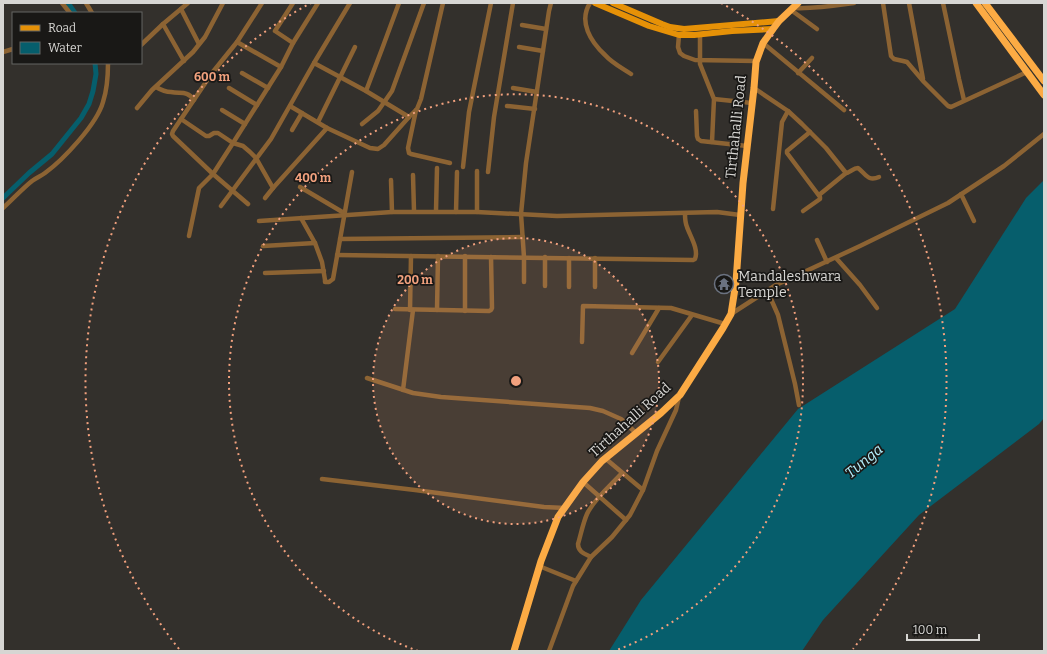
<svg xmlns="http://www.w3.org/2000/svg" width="1047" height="654" font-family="Bitter,serif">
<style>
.water{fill:#065e6c}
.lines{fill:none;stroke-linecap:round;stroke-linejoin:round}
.canal{stroke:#065e6c;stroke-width:5}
.minor{stroke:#8c6333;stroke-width:4.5}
.major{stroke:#e69107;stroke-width:6}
.highway{stroke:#fcab44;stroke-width:7}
.ring{fill:none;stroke:#f2a17e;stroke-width:2;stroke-dasharray:2 4}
.labels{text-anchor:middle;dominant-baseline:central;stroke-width:3.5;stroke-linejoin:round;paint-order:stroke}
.street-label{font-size:14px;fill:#d7d6d3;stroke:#191816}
.poi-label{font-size:14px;fill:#d7d6d3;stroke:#191816;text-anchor:start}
.water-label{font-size:15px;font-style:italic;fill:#b4effc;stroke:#191816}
.centre{fill:#f2a17e;stroke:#191816;stroke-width:2}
.ring-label{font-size:12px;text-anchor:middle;font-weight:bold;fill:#f2a17e;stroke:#191816;stroke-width:3.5;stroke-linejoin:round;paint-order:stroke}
</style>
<rect width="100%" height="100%" fill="#33302c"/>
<!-- water -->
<path class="water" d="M1044,180V418L1039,424L919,515L823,620L802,651H609L641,600L798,409L955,309L1026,198Z"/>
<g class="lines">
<!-- canal -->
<g class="canal">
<path d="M68,3L75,13"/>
<path d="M3,198L29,173L52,154L81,118L89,104L93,91L96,74L95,63"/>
</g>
<!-- minor -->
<g class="minor">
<path d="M62,3L70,13"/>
<path d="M86,3L92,13"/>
<path d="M590,3C578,22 591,42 605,55C612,63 622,68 631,74"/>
<path d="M883,3L891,56L894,59L903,61L907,62L924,82L948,106L951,107L1027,72"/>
<path d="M909,3L923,79"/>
<path d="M943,3L959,79L964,100"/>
<path d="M794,8C814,9 833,6 854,3"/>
<path d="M181,9L199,44"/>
<path d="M791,10L817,29"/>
<path d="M163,24L184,61"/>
<path d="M522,25L546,29"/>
<path d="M679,35L678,47L680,53L684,56L695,60L756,61"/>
<path d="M700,35V64L714,99L712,142"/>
<path d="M237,42L281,67"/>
<path d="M293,43L275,31L293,3"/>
<path d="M763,43L844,110"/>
<path d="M141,45L163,24L188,3"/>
<path d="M519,47L543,51"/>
<path d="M3,52L13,49"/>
<path d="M314,63L366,91L409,117"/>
<path d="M242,73L268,88"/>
<path d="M798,73L812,58"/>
<path d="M156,87C161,90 165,92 171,92C181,94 187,90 194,100"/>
<path d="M229,88L257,105"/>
<path d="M513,88L537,92"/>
<path d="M754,88L788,111L802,124L826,148L846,173"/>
<path d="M366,91L382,49L399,3"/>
<path d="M714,99L752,103"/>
<path d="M290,106L327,128L370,148L378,149L384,145L409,117L417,109L421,99L443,3"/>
<path d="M507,106L535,109"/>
<path d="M137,108L152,90L193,52L205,37L223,3"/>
<path d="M222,110L245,124"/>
<path d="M416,110L408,148L409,153L411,154L450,163"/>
<path d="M696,111L697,136L698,139L701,141L747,146"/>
<path d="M181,119L206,136H209L214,133H218L233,143L243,146L250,152L256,158L273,188"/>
<path d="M318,122L355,47"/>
<path d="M362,124L378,111L392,91L424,3"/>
<path d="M292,130L302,113"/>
<path d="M463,167L469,112L491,3"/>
<path d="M488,172L494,117L513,3"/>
<path d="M413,175L414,211"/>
<path d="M391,180L392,212"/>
<path d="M300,187L344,213"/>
<path d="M961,194L974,221"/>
<path d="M819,195L846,173C850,173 853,168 858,168C866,174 868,182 879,177"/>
<path d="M265,198L273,188L327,128"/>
<path d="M248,204L213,174L173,136L172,134L173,131L212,73L237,42L262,3"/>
<path d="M221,206L271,139L314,63L350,3"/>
<path d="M3,208C13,199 22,189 32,181C36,178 41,176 45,173C63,160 97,124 103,102C107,90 108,76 108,63"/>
<path d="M773,209L782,122L788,111"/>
<path d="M436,211L437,168"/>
<path d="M803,211L820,199V197L787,153V151L810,132"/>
<path d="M456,212L457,172"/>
<path d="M477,212V171"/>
<path d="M301,218L315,243L322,262L325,280V282H329L333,279L352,172"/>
<path d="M259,221L392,212H477L557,216L717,212L740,215"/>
<path d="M189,236L199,188L213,174L233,143L281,67L293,43L318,3"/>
<path d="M340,239L523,237"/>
<path d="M817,240L827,262"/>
<path d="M263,246L315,243"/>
<path d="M337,255L693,260L695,259C699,249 690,236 687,227C685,222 685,218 685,214"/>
<path d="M465,256V311"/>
<path d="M595,258V287"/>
<path d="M836,258L860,285L877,308"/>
<path d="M265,273L324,271"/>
<path d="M524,282V257L521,214L526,163L549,11L551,3"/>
<path d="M545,286V257"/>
<path d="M569,287V258"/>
<path d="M767,290L778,315L795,384L799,405"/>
<path d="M395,309L489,311L491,310L492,308L491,257"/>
<path d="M410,310L411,256"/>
<path d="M437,310L438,256"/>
<path d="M731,314L776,285L860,246L948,203L1004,166L1044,134"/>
<path d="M582,342L583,306L671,308L725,324"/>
<path d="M632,353L659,308"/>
<path d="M658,362L692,315"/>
<path d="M367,378L413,393L441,397L590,408L603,411L621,419L636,433"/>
<path d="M403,390L413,310"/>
<path d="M606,459L643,490"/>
<path d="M322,479L415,490L544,507L565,508"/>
<path d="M583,482L626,520"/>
<path d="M591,557C585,554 578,552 578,544C581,534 583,523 587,514C594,499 611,485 622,473"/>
<path d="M539,566L576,581"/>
<path d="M549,651L573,586L591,557L612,537L630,515L643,490L657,451L676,410L679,397"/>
</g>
<!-- major -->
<g class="major">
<path d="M595,3L649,26L679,35H694L732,31L773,29"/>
<path d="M613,3L662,24L670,27L684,29L779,21"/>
</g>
<!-- highway -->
<g class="highway">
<path d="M976,3L1044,95"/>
<path d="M985,3L1044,81"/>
<path d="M514,651L541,561L558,517L583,482L602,461L661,413L680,395L723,328L731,314L736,282L743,183L754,88L756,62L763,43L773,29L779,21L798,3"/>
</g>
</g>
<!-- distance rings -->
<circle cx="516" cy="381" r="143" fill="#f2a17e" fill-opacity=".12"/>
<g class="ring">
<circle cx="516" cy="381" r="143"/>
<path d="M418 651A287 287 0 1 1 614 651"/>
<path d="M179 649A430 430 0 0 1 311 3M721 3A430 430 0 0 1 853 649"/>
</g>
<!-- icons -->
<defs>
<g id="temple-ring" transform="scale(1)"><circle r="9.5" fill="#191816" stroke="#6b7280" stroke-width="1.5"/><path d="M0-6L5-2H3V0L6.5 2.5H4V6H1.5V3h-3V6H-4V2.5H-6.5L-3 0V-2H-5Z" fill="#6b7280"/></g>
</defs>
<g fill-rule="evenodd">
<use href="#temple-ring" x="724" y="284"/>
</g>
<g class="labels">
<!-- street labels -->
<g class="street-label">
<text transform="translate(736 127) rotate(-84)">Tirthahalli Road</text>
<text transform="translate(630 420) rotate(-42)">Tirthahalli Road</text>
</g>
<!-- poi labels -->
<g class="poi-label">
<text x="738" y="276">Mandaleshwara<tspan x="738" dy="16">Temple</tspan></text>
</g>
<!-- water labels -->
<g class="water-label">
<text transform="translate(864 461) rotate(-40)">Tunga</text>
</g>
</g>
<circle cx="516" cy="381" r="6" class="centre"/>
<g class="ring-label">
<text x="212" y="81">600 m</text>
<text x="313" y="182">400 m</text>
<text x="415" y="284">200 m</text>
</g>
<!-- border -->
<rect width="1047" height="654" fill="none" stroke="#d7d6d3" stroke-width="8"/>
<!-- legend -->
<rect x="12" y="12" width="130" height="52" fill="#191816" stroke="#656462"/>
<rect x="20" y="25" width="20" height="6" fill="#e69107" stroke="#656462"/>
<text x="48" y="32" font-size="12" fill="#d7d6d3">Road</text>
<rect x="20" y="42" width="20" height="12" fill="#065e6c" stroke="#656462"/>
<text x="48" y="52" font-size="12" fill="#d7d6d3">Water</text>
<!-- scale -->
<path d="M907 634v6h72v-6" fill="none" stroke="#d7d6d3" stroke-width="2"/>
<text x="913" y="634" font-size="12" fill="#d7d6d3" stroke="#191816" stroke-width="3" paint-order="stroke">100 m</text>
</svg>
